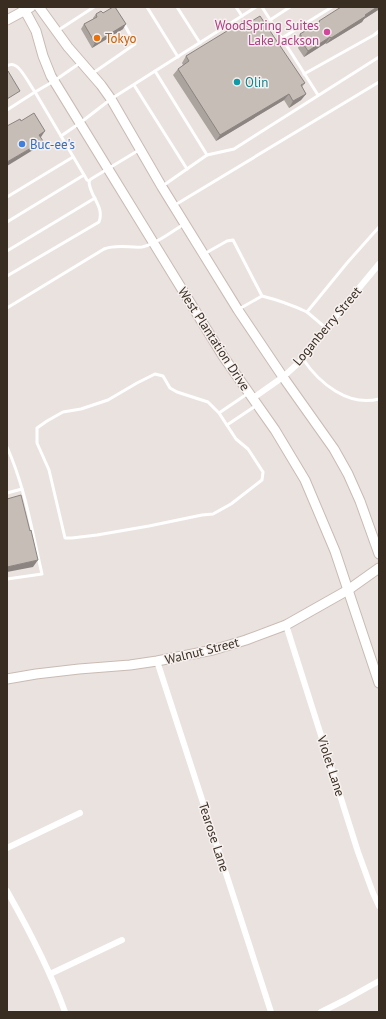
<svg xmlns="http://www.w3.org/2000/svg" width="386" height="1019" font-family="'PT Sans',sans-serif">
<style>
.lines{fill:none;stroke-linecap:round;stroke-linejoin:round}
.secondary-casing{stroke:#c9bbb3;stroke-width:11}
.lane{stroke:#fff;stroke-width:3}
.street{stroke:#fff;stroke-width:6}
.secondary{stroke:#fff;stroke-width:9}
.wall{fill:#aba39d}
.shaded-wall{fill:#8b8480}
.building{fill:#c7bdb7;stroke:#8b8480}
.hotel-dot{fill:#d1479c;stroke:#f6f1ef;stroke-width:1.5}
.food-dot{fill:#e8710a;stroke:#f6f1ef;stroke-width:1.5}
.culture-dot{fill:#0f9aa8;stroke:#f6f1ef;stroke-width:1.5}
.shop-dot{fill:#3f7fe0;stroke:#f6f1ef;stroke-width:1.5}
.labels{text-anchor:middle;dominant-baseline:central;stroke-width:3;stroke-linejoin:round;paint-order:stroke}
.hotel-label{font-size:13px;fill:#b23c85;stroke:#f6f1ef;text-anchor:end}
.food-label{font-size:13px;fill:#c56008;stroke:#f6f1ef;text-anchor:start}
.culture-label{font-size:13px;fill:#0d838f;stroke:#f6f1ef;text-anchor:start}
.shop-label{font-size:13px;fill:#366cbe;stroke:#f6f1ef;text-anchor:start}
.street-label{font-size:13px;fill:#392d21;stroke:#f6f1ef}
</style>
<rect width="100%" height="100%" fill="#eae2df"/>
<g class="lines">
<!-- secondary casing -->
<g class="secondary-casing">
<g id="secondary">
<path d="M23,7L36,31L43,56L51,76L223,356L275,430L305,480L335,551L379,683"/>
<path d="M39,7L68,47L81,62L101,85L111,99L162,187L238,310L283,377L334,449L348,474L360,501L379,554"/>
<path d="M7,20L31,7"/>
<path d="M7,679L36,674L79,669L130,665L157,661L213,650L246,640L286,625L348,590L379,568"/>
</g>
</g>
<!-- lane -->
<g class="lane">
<path d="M147,7L178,57"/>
<path d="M177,7L200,43"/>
<path d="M236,7L242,16"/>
<path d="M262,7L318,95"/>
<path d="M270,20L290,7"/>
<path d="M57,31L94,7"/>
<path d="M282,38L332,7"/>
<path d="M7,66C10,64 13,64 16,66C22,69 31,87 35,92L7,110"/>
<path d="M155,71L207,155"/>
<path d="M93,73L135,44L123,22"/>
<path d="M304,74L374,35L379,31"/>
<path d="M134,85L187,169"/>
<path d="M61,136L35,92L54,81L80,63"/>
<path d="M89,181L87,180L61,136L80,123L111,99L256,7"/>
<path d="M164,185L207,155L234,149L379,57"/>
<path d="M7,197L73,157"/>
<path d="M175,205L379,82"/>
<path d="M7,222L84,175"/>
<path d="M7,251L95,198"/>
<path d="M204,254L227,241L233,240L262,296L239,309"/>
<path d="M7,276L99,222C105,206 89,196 89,181L91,179L139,150"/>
<path d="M262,296C278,300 292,305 307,312"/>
<path d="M7,308L104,249C117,244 130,248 142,247C155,245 173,231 184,224"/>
<path d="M326,328L307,312L347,263L379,227"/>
<path d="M303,359C319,383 348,407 379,399"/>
<path d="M219,413L236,439L248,449L263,472L262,480L231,504L213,514L202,515L149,526L97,535L72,538H65L49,470L37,443V428L47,421L63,412L81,409L108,400L137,383L155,374L163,376L170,388L177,392L208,402L219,413L247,394"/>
<path d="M227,425L257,405"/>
<path d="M7,447C25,487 32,531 42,574L7,579"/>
<path d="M7,493L22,489"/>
</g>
<!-- street -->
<g class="street">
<path d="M253,398L283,377L303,359L326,328L379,264"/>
<path d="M286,625L358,852L373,893L379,906"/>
<path d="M157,661L271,1012"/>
<path d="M7,848L80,813"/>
<path d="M7,891C29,930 50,970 65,1012"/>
<path d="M50,974L122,940"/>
<path d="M321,1012L345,1000L379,981"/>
</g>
<!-- secondary -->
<use href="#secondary" class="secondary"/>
</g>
<!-- wall -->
<g class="wall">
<path d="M379,7L378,10L364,19L362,22L326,44V43L304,57L298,48L299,46L296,41L300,34L317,24L319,21Z"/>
<path d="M103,13L123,29L92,48L81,29L84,24L93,19V18L96,14Z"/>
<path d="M247,24L305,83L302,87L306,94L301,100L289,108L284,100L216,141L173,75L178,69L183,65L182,63L186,56Z"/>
</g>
<!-- shaded-wall -->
<g class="shaded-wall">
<path d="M377,7H379L378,10L364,19L362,22L326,44L331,38Z"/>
<path d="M126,24L123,29L92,48L95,43Z"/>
<path d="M330,37L326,43L304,57L308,51Z"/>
<path d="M289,94L284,100L216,141L220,135Z"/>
<path d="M306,94L301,100L289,108L293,101Z"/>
<path d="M45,131L41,137L35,141L39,135Z"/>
<path d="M43,141L38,147L7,166V162Z"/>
<path d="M38,560L33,567L7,572V567Z"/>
</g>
<!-- building -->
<g class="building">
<path d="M113,7H115L126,24L95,43L84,24L97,17L96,14L101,11L103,13Z"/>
<path d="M341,7H377L365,15L366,16L331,38L330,37L308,51L302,42L304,40L300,34L320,22L319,21Z"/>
<path d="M260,16L305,83L301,85L306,94L293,101L289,94L220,135L178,69L189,61L186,56L245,20L247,24Z"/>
<path d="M7,71H8L20,91L7,99Z"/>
<path d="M34,113L45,131L39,135L43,141L7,162V126L20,119L21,121Z"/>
<path d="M21,495L30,531L31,530L38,560L7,567V499Z"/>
</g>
<!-- markers -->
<circle class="hotel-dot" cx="327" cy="32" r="4"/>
<circle class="food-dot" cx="97" cy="38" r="4"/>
<circle class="culture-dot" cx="237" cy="82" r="4"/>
<circle class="shop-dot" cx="22" cy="144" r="4"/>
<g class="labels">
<!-- hotel labels -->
<g class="hotel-label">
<text x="319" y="25">WoodSpring Suites<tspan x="319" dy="15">Lake Jackson</tspan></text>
</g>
<!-- food labels -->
<g class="food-label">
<text x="105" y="38">Tokyo</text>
</g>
<!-- culture labels -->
<g class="culture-label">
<text x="245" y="82">Olin</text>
</g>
<!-- shop labels -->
<g class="shop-label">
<text x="30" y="144">Buc-ee's</text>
</g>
<!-- street labels -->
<g class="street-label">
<text transform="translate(327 326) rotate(-50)">Loganberry Street</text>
<text transform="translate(214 339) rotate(57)">West Plantation Drive</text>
<text transform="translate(202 651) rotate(-14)">Walnut Street</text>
<text transform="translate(331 766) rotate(72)">Violet Lane</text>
<text transform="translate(214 837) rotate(72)">Tearose Lane</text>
</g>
</g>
<!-- border -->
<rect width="386" height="1019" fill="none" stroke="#392d21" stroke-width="16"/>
</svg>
